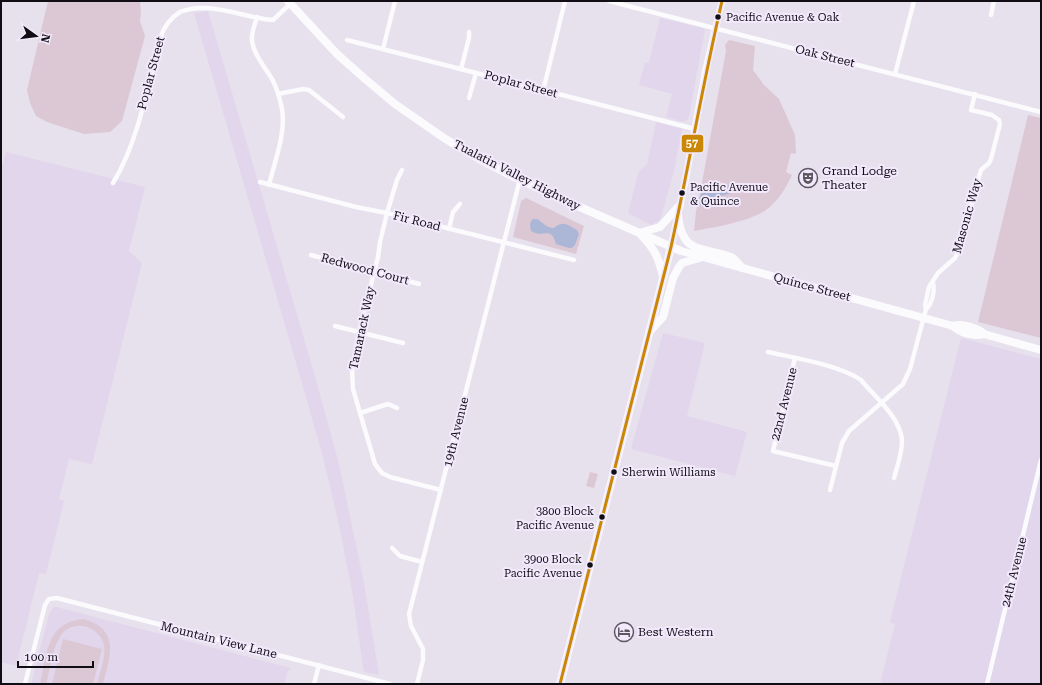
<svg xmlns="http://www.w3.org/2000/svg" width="1042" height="685" font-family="'Roboto Serif',serif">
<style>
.built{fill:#e2d6ec}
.green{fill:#dcc8d4}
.water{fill:#acb6d6}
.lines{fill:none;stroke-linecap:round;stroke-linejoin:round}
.street{stroke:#fbfafc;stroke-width:4.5}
.primary{stroke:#fbfafc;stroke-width:7}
.highway{stroke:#fbfafc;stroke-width:8}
.bus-1-casing{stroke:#f3e9fd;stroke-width:6}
.bus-1{stroke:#c98704;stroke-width:3}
.bus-dot{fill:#110d15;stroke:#f3e9fd;stroke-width:1.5}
.labels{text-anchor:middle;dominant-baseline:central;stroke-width:4;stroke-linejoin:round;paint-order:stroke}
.bus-label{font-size:11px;fill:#110d15;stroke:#f3e9fd;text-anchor:start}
.street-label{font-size:12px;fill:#110d15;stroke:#f3e9fd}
.poi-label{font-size:12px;fill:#110d15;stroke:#f3e9fd;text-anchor:start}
.line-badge{stroke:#f3e9fd;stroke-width:1.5}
.badge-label{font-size:11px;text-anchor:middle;font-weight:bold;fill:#fff}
</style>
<rect width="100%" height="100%" fill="#e7e0ed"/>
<!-- built -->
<g class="built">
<path d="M208,11L312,366L338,460L364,583L379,675L364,672L352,591L339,525L324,461L306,397L194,13Z"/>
<path d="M660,18L702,28L705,30L689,116L687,120L683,122L666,117L672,94L639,85L645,62L649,63Z"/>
<path d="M656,122L682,129L674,171L660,220L651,225L628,213L639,171L647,165Z"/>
<path d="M6,152L145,187L129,251L142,263L92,464L69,459L59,499L64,501L46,574L39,573L16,666L1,662V170Z"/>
<path d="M663,333L705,343L687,416L747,432L735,476L631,449Z"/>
<path d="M961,338L1041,359V684H880L895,624L890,622Z"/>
<path d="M56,607L60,608L291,668L288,671L284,684H31L49,614L53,608Z"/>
</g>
<!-- green -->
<g class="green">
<path d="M48,1H140L141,11L140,21L145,36L122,121L110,132L84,134L47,122L36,116L30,103L27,90Z"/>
<path d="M729,40L755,46L753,70L764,85L779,99L795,135L796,154L791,153L786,172L792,175C786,188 778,201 766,210C749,222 715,227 694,231L696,212L701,188L726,51L725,45Z"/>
<path d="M1028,115L1041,118V338L978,322Z"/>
<path d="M526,198L584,226L576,254L513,237L521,201Z"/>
<path d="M590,472L598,474L594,488L586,486Z"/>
<path d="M83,619C120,629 111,655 103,684H97C100,672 106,657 104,645C99,625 71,618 60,637C52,649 50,670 46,684H40C47,655 46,622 83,619Z"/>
<path d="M63,639L102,649L93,684H52Z"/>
</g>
<!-- water -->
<g class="water">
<path d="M735,185L736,188L735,192L710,199L700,206H697C703,181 713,186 735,185Z"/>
<path d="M533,219H537C543,222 546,228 554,228C563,220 568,225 577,230L579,234L575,245L572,248H569L556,244C551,225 543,239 531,231C530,226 529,222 533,219Z"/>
</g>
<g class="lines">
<!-- street -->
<g class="street">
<path d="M609,1L1041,112"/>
<path d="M991,15L994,1"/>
<path d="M257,17C255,24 251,33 252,41C254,55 265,67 272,79C277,88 280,99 282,109C286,134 275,160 269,185"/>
<path d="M347,40L695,129"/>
<path d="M383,49L395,1"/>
<path d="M461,69L469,38V32"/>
<path d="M895,74L914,1"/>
<path d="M543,91L565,1"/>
<path d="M278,94L303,89L309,90L343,117"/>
<path d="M469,98L476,73"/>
<path d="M402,170L397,180L387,213L380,242L378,257L359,332L352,370L353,389L375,464L382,473L390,477L441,490"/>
<path d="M260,182L356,207L387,213L574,260"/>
<path d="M113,183C138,143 148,85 160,38C164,27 170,18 180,12C210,0 242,18 273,20L290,4"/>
<path d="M449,229L453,212L460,204"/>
<path d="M311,255L419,284"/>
<path d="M926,309C932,304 935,291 933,283"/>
<path d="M335,326L403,343"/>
<path d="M768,352C795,358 839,365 861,380C875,397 901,418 902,441C902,454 897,467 894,478"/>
<path d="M795,358L773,451L836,466"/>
<path d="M360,413L388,404L397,408"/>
<path d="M830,490L842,443L849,431L903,384L910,369L926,309L925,305L929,287L938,273L955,258L958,252L981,170L989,163L991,159L1000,124L999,120L992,115L971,110L975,94"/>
<path d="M392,548L400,556L422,562"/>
<path d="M25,684L45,605L49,599L57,598L390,684"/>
<path d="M314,684L319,665"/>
<path d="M417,684L423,660V649L411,626L409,614L520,179"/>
<path d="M987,684L1041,460"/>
</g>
<!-- primary -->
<path class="primary" d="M671,247L685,182L706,69L722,1"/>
<!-- highway -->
<g class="highway">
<path d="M288,1L337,54L364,78L395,104L444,138L481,160L512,176L566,201L681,251L953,326C962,323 978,328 984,334L1041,350"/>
<path d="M678,216C683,256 702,246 731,257C735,259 739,264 742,268"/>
<path d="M639,233L660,227L680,205"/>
<path d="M642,236C656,251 658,257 663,276"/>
<path d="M953,326C959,333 976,337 984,334"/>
<path d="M650,331L663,317L673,278L679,267L682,263L703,257"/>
<path d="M560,684L671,247"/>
</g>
<!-- bus-1 casing -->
<g class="bus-1-casing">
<path id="bus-1" d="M560,684L671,247C689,165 703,83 722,1"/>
</g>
<!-- bus-1 -->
<use href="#bus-1" class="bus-1"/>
</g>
<!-- icons -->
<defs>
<g id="theatre-ring" transform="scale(1)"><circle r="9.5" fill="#f3e9fd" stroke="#5c5761" stroke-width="1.5"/><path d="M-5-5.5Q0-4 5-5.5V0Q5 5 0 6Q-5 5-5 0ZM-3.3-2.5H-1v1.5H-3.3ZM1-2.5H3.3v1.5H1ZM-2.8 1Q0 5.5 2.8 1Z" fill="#5c5761"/></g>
<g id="hotel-ring" transform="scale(1)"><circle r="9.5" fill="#f3e9fd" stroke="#5c5761" stroke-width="1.5"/><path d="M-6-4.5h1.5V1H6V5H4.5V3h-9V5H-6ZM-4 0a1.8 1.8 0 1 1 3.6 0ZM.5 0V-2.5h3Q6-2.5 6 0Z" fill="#5c5761"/></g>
</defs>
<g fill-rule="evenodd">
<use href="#theatre-ring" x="808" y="178"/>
<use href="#hotel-ring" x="624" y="632"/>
</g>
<!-- markers -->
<g class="bus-dot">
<circle cx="718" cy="17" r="3.5"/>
<circle cx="682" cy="193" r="3.5"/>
<circle cx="614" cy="472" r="3.5"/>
<circle cx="602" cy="517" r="3.5"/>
<circle cx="590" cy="565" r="3.5"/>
</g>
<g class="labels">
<!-- bus labels -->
<g class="bus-label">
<text x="726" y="17">Pacific Avenue &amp; Oak</text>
<text x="690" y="187">Pacific Avenue<tspan x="690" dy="14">&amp; Quince</tspan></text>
<text x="622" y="472">Sherwin Williams</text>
<text x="594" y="511" text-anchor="end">3800 Block<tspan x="594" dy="14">Pacific Avenue</tspan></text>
<text x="582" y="559" text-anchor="end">3900 Block<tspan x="582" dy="14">Pacific Avenue</tspan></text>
</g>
<!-- street labels -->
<g class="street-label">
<text transform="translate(825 56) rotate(14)">Oak Street</text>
<text transform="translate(151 73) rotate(-75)">Poplar Street</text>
<text transform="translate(521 84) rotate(15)">Poplar Street</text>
<text transform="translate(517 175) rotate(27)">Tualatin Valley Highway</text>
<text transform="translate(967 216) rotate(-74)">Masonic Way</text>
<text transform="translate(417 221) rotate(14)">Fir Road</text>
<text transform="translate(365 269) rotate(15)">Redwood Court</text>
<text transform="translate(812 287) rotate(15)">Quince Street</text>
<text transform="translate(362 328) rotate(-78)">Tamarack Way</text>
<text transform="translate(784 404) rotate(-76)">22nd Avenue</text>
<text transform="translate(456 432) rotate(-76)">19th Avenue</text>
<text transform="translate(1014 572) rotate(-76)">24th Avenue</text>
<text transform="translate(219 640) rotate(14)">Mountain View Lane</text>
</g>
<!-- poi labels -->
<g class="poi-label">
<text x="822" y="171">Grand Lodge<tspan x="822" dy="14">Theater</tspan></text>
<text x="638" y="632">Best Western</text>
</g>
</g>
<rect class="line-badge" x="681" y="134" width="23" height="19" rx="4" fill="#c98704"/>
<g class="badge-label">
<text x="692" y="147">57</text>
</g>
<!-- border -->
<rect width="1042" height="685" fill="none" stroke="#110d15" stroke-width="4"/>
<!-- north arrow -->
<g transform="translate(36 36) rotate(104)" stroke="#f3e9fd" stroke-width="3" paint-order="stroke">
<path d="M0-3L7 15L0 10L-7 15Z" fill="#110d15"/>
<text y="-6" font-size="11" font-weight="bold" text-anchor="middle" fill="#110d15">N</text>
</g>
<!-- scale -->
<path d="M18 661v6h75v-6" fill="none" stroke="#110d15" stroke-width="2"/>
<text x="24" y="661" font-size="12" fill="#110d15" stroke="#f3e9fd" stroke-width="3" paint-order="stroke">100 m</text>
</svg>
